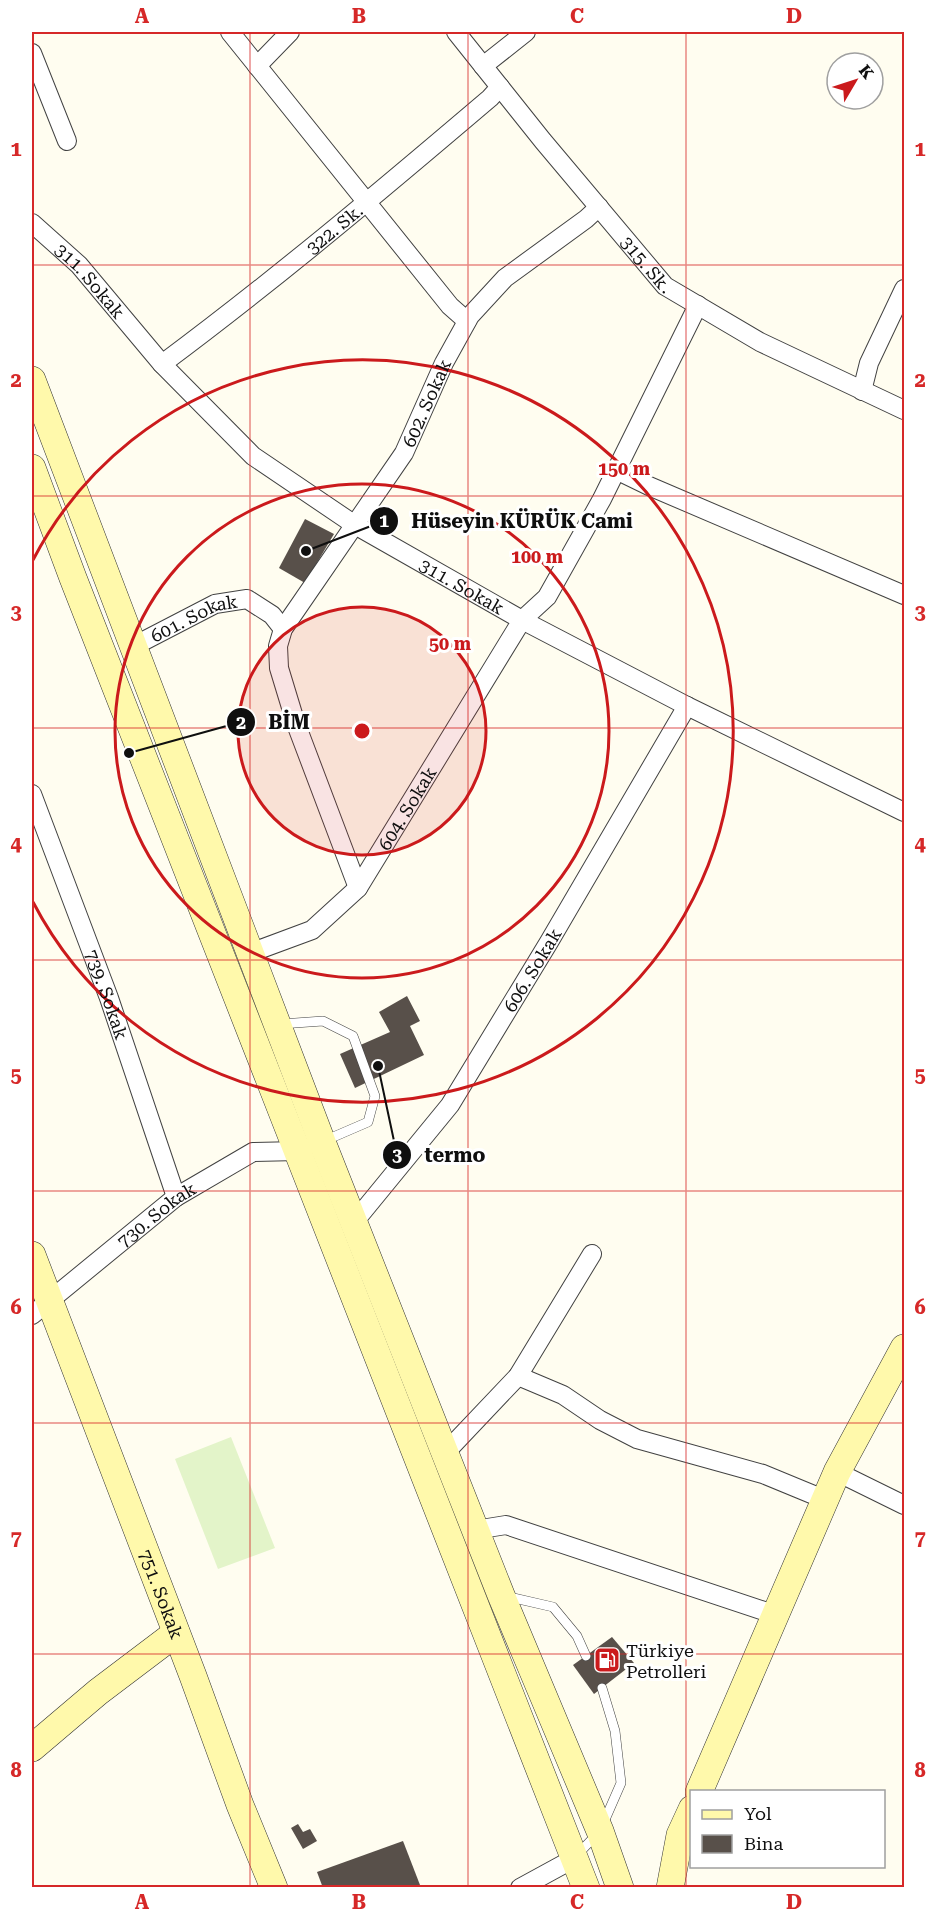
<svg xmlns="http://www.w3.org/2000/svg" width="936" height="1919" font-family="'Roboto Serif',serif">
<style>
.pitch{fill:#e3f4c9}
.building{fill:#58504a}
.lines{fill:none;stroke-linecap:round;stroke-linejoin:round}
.lane-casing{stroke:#424242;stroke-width:10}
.street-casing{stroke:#424242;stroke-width:20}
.secondary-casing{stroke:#313131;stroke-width:28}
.lane{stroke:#fff;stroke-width:9}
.street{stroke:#fff;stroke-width:18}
.secondary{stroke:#fff9ab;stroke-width:27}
.grid{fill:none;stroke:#d62828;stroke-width:1.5;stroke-opacity:0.55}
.ring{fill:none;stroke:#cb1a1c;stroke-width:3}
.labels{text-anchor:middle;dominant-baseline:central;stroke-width:6;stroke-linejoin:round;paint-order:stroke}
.street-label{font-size:18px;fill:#0f0f0f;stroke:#fff}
.poi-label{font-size:18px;fill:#0f0f0f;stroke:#fff;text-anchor:start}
.centre{fill:#cb1a1c;stroke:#fff;stroke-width:3}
.ring-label{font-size:18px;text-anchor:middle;font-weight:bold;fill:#cb1a1c;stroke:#fff;stroke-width:6;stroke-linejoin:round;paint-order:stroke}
.leader{fill:none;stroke:#0f0f0f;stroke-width:2}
.callout-dot{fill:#0f0f0f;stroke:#fff;stroke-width:2}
.mark-label{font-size:18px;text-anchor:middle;font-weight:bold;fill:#fff}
.callout-label{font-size:20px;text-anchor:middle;font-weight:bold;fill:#0f0f0f;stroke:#fff;stroke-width:6;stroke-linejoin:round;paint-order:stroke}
.neatline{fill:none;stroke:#d62828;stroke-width:2}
.grid-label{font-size:20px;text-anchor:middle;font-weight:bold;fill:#d62828}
</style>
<rect width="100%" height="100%" fill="#fffdf0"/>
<!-- pitch -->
<path class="pitch" d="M231,1437L275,1548L218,1569L175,1459Z"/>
<!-- building -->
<g class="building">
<path d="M305,519L334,534L305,583L279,568Z"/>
<path d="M407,996L420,1021L410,1026L424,1055L355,1088L340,1054L390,1032L379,1012Z"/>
<path d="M612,1637L634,1663L594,1694L573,1665Z"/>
<path d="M298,1824L303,1832L310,1829L317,1841L303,1849L291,1828Z"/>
<path d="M403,1841L420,1885L414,1888H323L317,1872Z"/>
</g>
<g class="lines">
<!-- lane casing -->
<g class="lane-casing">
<g id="lane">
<path d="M281,1024L323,1021L353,1036L375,1096L368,1122L324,1141"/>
<path d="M505,1596L553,1607L577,1636L586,1656"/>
<path d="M576,1856L600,1831L621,1783L615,1731L602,1688"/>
</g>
</g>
<!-- street casing -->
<g class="street-casing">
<g id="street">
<path d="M230,32L450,306L467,321"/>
<path id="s1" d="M456,32L543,141L665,286L760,342L904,410"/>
<path d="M32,53L67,141"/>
<path d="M257,66L290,32"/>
<path d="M483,66L526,32"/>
<path id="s2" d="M32,223L79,265L162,364L253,456L355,525L522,620L687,706L904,812"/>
<path id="s3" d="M162,364C275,280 383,189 490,98L500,87"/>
<path d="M862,391L869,363L904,289"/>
<path d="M616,470L649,486L904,595"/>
<path id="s4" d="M132,647L215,604L247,599L272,615L283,629"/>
<path id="s5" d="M32,794L109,998L176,1197"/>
<path id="s6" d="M358,888L296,724L279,668L278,646L283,629L404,453L444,363L470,316L505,278L586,219L599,207"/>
<path id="s7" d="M250,953L312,930L358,888L522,620L547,597L602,499L698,305"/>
<path id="s8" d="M355,1221L450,1105L549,942L687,706"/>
<path id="s9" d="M32,1315L176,1197L253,1152L298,1151L305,1148"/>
<path d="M518,1376L563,1395L600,1420L637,1439L763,1474L826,1500"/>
<path d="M445,1453L518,1376L592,1254"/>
<path d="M837,1472L904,1505"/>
<path d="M475,1530L506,1525L776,1615"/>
<path d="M520,1888L575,1858"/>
</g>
</g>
<!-- secondary casing -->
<g class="secondary-casing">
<g id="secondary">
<path d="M32,380L322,1142L501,1595L600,1831L620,1888"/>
<path d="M32,468L73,578L586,1888"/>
<path id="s10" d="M32,1255L193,1676L240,1805L274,1888"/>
<path d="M32,1748L98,1692L176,1633"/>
<path d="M699,1792L837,1472L904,1348"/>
<path d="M670,1888L680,1835L692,1809"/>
</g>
</g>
<!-- lane -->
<use href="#lane" class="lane"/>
<!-- street -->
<use href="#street" class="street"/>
<!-- secondary -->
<use href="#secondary" class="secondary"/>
</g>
<!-- grid -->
<path class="grid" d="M250,32V1888M468,32V1888M686,32V1888M32,265H904M32,496H904M32,728H904M32,960H904M32,1191H904M32,1423H904M32,1654H904"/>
<!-- distance rings -->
<circle cx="362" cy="731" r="124" fill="#cb1a1c" fill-opacity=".12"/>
<g class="ring">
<circle cx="362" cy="731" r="124"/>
<circle cx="362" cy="731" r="247"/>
<path d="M33 560A371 371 0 1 1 33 902"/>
</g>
<!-- icons -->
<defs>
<g id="fuel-square" transform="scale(1.35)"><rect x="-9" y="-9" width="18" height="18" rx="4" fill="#cb1a1c" stroke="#fff"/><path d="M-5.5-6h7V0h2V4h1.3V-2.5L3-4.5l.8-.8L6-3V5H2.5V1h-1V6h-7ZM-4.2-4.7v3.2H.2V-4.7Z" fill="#fff"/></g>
</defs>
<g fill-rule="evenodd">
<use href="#fuel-square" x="607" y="1660"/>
</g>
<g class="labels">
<!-- street labels -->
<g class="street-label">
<text stroke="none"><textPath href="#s3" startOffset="219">322. Sk.</textPath></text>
<text stroke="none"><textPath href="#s1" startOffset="300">315. Sk.</textPath></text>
<text stroke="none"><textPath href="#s2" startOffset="82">311. Sokak</textPath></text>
<text stroke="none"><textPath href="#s6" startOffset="542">602. Sokak</textPath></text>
<text stroke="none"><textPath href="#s2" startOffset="568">311. Sokak</textPath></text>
<text stroke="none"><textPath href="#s4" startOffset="69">601. Sokak</textPath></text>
<text stroke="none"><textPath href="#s7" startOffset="222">604. Sokak</textPath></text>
<text stroke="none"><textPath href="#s8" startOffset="308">606. Sokak</textPath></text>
<text stroke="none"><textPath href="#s5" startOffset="214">739. Sokak</textPath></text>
<text stroke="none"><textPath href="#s9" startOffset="160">730. Sokak</textPath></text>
<text stroke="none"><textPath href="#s10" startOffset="363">751. Sokak</textPath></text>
</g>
<!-- poi labels -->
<g class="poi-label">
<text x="626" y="1650">Türkiye<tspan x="626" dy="21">Petrolleri</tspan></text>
</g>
</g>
<circle cx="362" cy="731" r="9" class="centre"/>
<g class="ring-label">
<text x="624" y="475">150 m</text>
<text x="537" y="563">100 m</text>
<text x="450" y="650">50 m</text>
</g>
<!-- callouts -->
<path class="leader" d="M306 551L384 521M129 753L241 722M378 1066L397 1155"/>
<g class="callout-dot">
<circle cx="306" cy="551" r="6"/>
<circle cx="129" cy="753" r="6"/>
<circle cx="378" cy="1066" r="6"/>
<circle cx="384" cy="521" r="15"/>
<circle cx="241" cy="722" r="15"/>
<circle cx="397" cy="1155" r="15"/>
</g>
<g class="mark-label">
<text x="384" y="527">1</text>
<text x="241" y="729">2</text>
<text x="397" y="1161">3</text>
</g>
<g class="callout-label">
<text x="522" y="528">Hüseyin KÜRÜK Cami</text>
<text x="289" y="729">BİM</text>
<text x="455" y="1162">termo</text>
</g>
<!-- border -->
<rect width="936" height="1919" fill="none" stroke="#ffffff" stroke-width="66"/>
<!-- legend -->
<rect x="690" y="1790" width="195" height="78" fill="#ffffff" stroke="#9f9f9f" stroke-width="1.5"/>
<rect x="702" y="1810" width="30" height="9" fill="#fff9ab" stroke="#9f9f9f" stroke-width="1.5"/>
<text x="744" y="1820" font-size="18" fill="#0f0f0f">Yol</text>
<rect x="702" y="1835" width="30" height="18" fill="#58504a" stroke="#9f9f9f" stroke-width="1.5"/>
<text x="744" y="1850" font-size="18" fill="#0f0f0f">Bina</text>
<!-- north arrow -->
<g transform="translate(855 81) rotate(51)"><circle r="28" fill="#ffffff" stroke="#9f9f9f" stroke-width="1.5"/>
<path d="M0-4.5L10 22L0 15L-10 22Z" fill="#cb1a1c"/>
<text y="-9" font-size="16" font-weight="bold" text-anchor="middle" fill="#0f0f0f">K</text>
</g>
<rect x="33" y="33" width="870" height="1853" class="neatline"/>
<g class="grid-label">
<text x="142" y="23">A</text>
<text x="359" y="23">B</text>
<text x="577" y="23">C</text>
<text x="794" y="23">D</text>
<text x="16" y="156">1</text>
<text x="920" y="156">1</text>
<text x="16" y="387">2</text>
<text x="920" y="387">2</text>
<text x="16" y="619">3</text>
<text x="920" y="619">3</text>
<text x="16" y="851">4</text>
<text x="920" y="851">4</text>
<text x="16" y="1082">5</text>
<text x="920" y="1082">5</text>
<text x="16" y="1314">6</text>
<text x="920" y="1314">6</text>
<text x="16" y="1545">7</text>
<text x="920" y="1545">7</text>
<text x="16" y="1777">8</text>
<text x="920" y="1777">8</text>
<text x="142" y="1909">A</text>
<text x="359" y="1909">B</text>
<text x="577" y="1909">C</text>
<text x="794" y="1909">D</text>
</g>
</svg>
